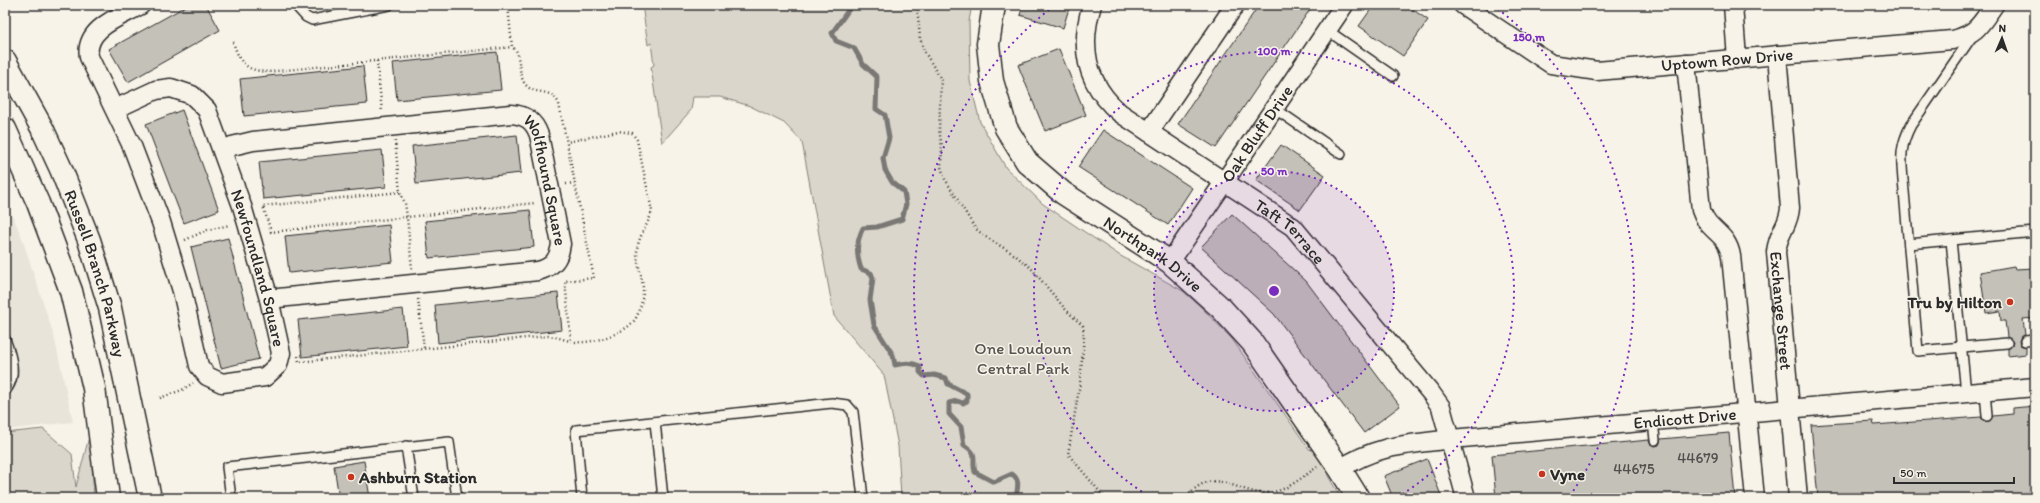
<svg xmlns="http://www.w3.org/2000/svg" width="2040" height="503" font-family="Itim,sans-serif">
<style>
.built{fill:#e8e4da}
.green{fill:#dad6cc;stroke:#82807c}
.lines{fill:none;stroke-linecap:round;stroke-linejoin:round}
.stream{stroke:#7a7874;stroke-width:5}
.building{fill:#c4c1b9;stroke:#2b2b2b}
.lane-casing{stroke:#2b2b2b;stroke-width:12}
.street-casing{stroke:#2b2b2b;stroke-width:21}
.secondary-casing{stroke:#2b2b2b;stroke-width:25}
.path{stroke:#2b2b2b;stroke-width:2.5;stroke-dasharray:1 3;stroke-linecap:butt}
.lane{stroke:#f7f3e8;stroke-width:9}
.street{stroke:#f7f3e8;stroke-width:18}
.secondary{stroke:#f7f3e8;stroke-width:22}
.ring{fill:none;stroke:#7b2cbf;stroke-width:2;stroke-dasharray:2 4}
.poi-dot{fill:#c8321e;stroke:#f7f3e8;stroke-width:1.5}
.labels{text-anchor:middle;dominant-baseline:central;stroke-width:3;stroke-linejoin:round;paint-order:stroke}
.number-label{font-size:15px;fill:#51504e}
.street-label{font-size:17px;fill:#2b2b2b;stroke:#f7f3e8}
.poi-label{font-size:17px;font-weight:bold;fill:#2b2b2b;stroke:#f7f3e8;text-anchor:start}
.park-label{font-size:17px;fill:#575653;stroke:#f7f3e8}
.centre{fill:#7b2cbf;stroke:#f7f3e8;stroke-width:2}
.ring-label{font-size:12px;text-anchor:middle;font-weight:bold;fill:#7b2cbf;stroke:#f7f3e8;stroke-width:3;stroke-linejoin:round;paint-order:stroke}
</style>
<rect width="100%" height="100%" fill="#f7f3e8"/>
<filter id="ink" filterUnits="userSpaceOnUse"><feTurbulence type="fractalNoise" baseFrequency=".025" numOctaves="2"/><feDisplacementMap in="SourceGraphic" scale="8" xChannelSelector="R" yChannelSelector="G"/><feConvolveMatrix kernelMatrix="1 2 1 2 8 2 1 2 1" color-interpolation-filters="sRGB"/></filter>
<g filter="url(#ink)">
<!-- built -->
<path class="built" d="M5,199L21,235L54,336L73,422L5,430Z"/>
<!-- green -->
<g class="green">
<path d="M642,5H972L969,21L970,81L980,122L1006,168L1043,204L1119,255L1183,291L1201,307L1232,339L1309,449L1316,451L1329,470L1328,476L1341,498H901L898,446L884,375L834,316L802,142L784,123L750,106L720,97H693L691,110L662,143L651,67L654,65L651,43L648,45Z"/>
<path d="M43,429L72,454L76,487L90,433L94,498H5V433Z"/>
</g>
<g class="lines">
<!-- stream -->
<path class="stream" d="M852,5L832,33L836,41L854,48L863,64L877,77L876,109L885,115L889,138L883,158L885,170L892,182L904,192L906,204L902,219L877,227L863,228C856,242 856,254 861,269L871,273L873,278L870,300L874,325L893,355L895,365C904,363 911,362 920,366V372L924,376L934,375L946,378L948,384L967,394V401L963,403L957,401L949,403V414L961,427L964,445C980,455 971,459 975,472L994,482L1012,474C1021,480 1017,489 1016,498"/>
</g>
<!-- building -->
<g class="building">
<path d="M188,5H206L220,30L128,82L109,49Z"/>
<path d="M1023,5H1070L1063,28L1020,15Z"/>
<path d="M1259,5H1313L1216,148L1178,124Z"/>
<path d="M1374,5H1406L1428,20L1403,56L1359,26Z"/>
<path d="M1059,49L1086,115L1045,131L1018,65Z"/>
<path d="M497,52L501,90L397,100L393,63Z"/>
<path d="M363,66L367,104L244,116L240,79Z"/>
<path d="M182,110L219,210L184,223L146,124Z"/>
<path d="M1103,130L1192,188L1168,225L1078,167Z"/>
<path d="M517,135L521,173L416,184L412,146Z"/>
<path d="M1281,145L1325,175L1300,210L1256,180Z"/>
<path d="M382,150L386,187L263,199L259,162Z"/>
<path d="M530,210L534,247L429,258L425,221Z"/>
<path d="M1232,214L1306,281L1400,406L1364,433L1274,314L1201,247Z"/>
<path d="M389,225L393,262L289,273L285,236Z"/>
<path d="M228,238L259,359L221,368L191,247Z"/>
<path d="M2014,266L2015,269L2035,268V318L2023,319L2025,335L2021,336L2019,341L2020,345L2026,347V354L2008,356V349L2012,346L2013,342L2007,337L2005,321H2001L2000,311L1986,313L1980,272Z"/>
<path d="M558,293L562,330L438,343L435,305Z"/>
<path d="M403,309L407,346L302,357L298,320Z"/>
<path d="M2035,406V498H1818L1811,425L1873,421L1874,425L1981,417L1984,421L1988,422L1993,416L2013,414V408Z"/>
<path d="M1729,433L1735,498H1592L1591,493L1536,498H1496L1492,455L1649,440L1650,444L1655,446L1659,445L1661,439Z"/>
<path d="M1427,459L1442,498H1393L1384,476Z"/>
<path d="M364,461L370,498H339L334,466Z"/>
</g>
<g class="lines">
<!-- lane casing -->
<g class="lane-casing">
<g id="lane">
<path d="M295,5L306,17L312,20L389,5"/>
<path d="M1327,30L1393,76"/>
<path d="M1973,35L1911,125C1900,146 1901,157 1903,180L1918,351L2007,343"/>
<path d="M1274,108L1341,154"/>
<path d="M1951,240L1966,393"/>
<path d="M1909,244L2035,232"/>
<path d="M5,339C11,355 18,377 5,391"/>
<path d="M2025,341L2035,340"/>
<path d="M1985,391L1987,416"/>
<path d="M1653,421L1655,440"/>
<path d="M655,422L663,498"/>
<path d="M406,446L414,498"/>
<path d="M231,498L227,467L449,442L457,498"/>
<path d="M582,498L576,430L832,403L847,405L853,412L863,498"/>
</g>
</g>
<!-- street casing -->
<g class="street-casing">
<g id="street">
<path id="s1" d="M1092,5C1079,47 1086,84 1120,113L1293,227L1431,393L1441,407L1466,498"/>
<path id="s2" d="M1463,5L1551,64L1597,71L1952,40C1977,34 1980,25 1994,5"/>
<path d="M1733,5L1737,59"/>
<path id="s3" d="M1777,55L1790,208C1789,226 1778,232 1776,252L1798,498"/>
<path d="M1686,63L1701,210C1708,232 1727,232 1731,256L1755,498"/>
<path id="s4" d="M115,109L156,90L171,88L192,95L207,110L242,206L269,299L281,353L278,365L265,377L222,383L207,376L199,366L182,291L161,222L132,146L89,57C84,28 120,17 141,5"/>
<path d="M1149,132L1235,5"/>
<path id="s5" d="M223,151L232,146L253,141L511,114C526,115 534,121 539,135L561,244C559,259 553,267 538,271L269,299"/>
<path id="s6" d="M1170,262L1344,5"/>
<path id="s7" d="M1340,469C1378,444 1408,445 1451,439L2035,387"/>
</g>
</g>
<!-- secondary casing -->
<g class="secondary-casing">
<g id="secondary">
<path id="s8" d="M994,5L988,44L992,81L1006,128L1027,162L1063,193L1170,262L1221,308L1252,342L1340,469L1358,498"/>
<path id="s9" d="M5,61L42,128L61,169L89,240L110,308L150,498"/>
<path d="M5,129L38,203L71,291L94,388L108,498"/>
</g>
</g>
<!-- path -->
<g class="path">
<path d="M508,5L512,47L516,50C520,60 519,76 525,84C535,97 551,86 559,104L594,278L565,281L571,341"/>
<path d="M917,5L920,38L924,51L941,79L939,130L942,147L941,167L945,179L975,228L983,235L1015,255L1031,268L1066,310L1083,326L1084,336L1080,383L1068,454L1105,498"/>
<path d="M233,42C240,63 245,70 267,72L512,47"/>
<path d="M377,61L382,112"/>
<path d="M395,141L400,192L405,203L407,217L412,269"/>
<path d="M566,184L575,183"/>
<path d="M400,192L263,206L271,232L535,203"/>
<path d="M185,240L207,230L230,225"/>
<path d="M418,299L424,348"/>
<path d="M298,356L299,362L546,336C557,336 566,341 576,342C591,344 623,334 633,322C639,316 642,301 643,293C644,277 634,261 638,245C641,232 649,223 652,211L637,140L632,133L618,131L567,142"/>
<path d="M160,398L182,390L193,383"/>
<path d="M1187,498C1212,463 1236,494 1266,493C1286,492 1301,478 1317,467"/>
</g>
<!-- lane -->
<use href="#lane" class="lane"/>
<!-- street -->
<use href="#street" class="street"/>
<!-- secondary -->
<use href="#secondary" class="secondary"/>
</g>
</g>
<!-- distance rings -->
<circle cx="1274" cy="291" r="120" fill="#7b2cbf" fill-opacity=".12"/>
<g class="ring">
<circle cx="1274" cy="291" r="120"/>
<path d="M1152 498A240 240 0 1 1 1396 498"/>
<path d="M979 497A360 360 0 0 1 1055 5M1493 5A360 360 0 0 1 1569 497"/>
</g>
<!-- markers -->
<g class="poi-dot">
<circle cx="2010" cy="302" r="4"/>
<circle cx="1542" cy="474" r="4"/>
<circle cx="351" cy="477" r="4"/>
</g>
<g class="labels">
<!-- number labels -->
<g class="number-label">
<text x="1698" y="458">44679</text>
<text x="1634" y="469">44675</text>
</g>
<!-- street labels -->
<g class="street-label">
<text stroke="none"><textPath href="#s2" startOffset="283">Uptown Row Drive</textPath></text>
<text stroke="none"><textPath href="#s6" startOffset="155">Oak Bluff Drive</textPath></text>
<text stroke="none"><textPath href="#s5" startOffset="374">Wolfhound Square</textPath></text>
<text stroke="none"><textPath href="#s1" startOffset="327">Taft Terrace</textPath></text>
<text stroke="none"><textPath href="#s8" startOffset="322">Northpark Drive</textPath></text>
<text stroke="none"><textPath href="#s4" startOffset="270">Newfoundland Square</textPath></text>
<text stroke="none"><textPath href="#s9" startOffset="232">Russell Branch Parkway</textPath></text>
<text stroke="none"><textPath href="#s3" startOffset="259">Exchange Street</textPath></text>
<text stroke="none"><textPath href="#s7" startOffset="351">Endicott Drive</textPath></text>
</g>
<!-- poi labels -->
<g class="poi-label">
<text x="2002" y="302" text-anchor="end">Tru by Hilton</text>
<text x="1550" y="474">Vyne</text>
<text x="359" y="477">Ashburn Station</text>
</g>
<!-- park labels -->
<g class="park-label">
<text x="1023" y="348">One Loudoun<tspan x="1023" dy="20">Central Park</tspan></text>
</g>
</g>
<circle cx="1274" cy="291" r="6" class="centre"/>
<g class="ring-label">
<text x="1529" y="41">150 m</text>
<text x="1274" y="55">100 m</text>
<text x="1274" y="175">50 m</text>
</g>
<!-- margin -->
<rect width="2040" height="503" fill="none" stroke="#f7f3e8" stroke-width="20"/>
<rect x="10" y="10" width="2020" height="483" fill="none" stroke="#2b2b2b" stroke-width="1.5" filter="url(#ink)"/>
<!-- north arrow -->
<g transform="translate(2002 38) rotate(2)" stroke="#f7f3e8" stroke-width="3" paint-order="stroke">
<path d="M0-3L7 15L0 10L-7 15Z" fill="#2b2b2b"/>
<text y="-6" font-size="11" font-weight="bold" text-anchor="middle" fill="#2b2b2b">N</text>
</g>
<!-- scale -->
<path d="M1894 477v6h120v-6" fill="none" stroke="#2b2b2b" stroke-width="2"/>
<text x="1900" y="477" font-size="12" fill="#2b2b2b" stroke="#f7f3e8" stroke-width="3" paint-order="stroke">50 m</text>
</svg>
